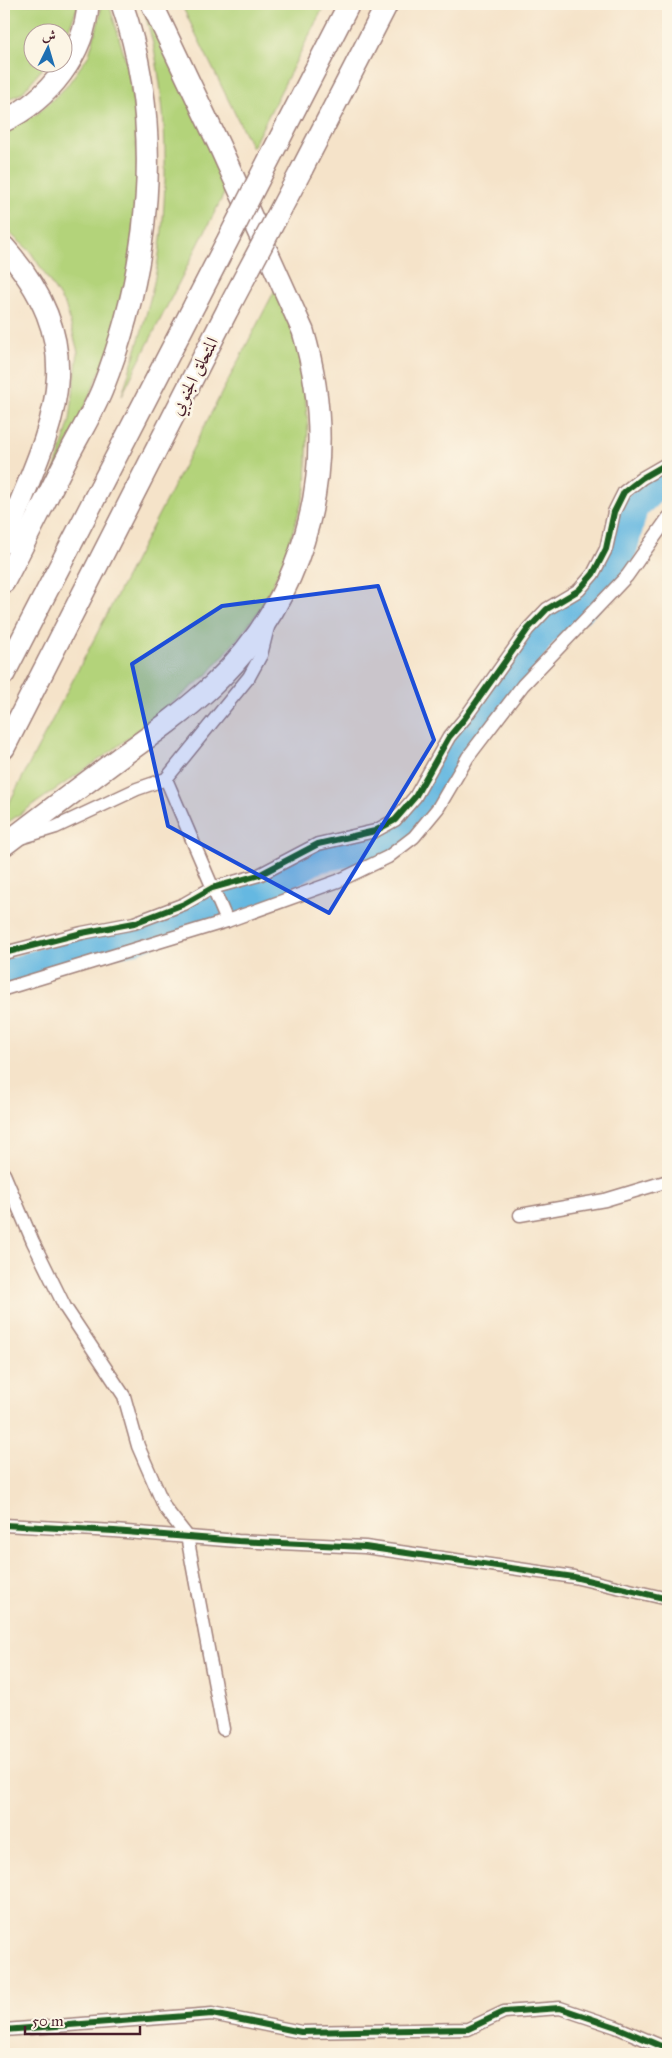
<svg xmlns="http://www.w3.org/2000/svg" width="672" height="2058" font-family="'IM FELL Great Primer',Amiri,serif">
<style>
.green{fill:#b3d37a;stroke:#7e7952}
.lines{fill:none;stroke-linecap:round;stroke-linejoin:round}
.river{stroke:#65b8e1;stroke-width:28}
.minor-casing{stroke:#a0817a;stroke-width:15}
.trunk-casing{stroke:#a0817a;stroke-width:24}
.minor{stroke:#fff;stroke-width:12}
.trunk{stroke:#fff;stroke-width:21}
.trunk-bridge-casing{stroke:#a0817a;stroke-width:24;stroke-linecap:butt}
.trunk-bridge{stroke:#fff;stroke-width:21}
.cycleway-casing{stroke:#fcf5e5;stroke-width:9}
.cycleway{stroke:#1b5e20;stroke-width:6}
.marked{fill:#1d4ed8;fill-opacity:0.2;stroke:#1d4ed8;stroke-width:4;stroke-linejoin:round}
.labels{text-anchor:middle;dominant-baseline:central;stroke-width:5;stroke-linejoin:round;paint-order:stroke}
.street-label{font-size:18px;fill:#4a1f2b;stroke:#fcf5e5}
</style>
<rect width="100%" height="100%" fill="#fcf5e5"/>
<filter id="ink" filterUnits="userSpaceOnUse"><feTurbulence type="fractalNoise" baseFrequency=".02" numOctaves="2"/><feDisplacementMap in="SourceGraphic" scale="10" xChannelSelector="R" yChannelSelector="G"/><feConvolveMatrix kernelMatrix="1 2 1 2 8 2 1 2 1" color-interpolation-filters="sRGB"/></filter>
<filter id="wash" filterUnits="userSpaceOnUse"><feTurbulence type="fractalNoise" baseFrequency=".0096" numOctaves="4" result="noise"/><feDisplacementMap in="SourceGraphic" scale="20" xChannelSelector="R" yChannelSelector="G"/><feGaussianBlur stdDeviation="1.12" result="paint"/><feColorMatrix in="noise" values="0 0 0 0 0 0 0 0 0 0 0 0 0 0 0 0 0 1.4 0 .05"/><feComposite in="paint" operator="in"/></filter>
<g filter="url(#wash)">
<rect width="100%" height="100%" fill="#f5e3c9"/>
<!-- green -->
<g class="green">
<path d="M4,4H79L63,43L62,32H32V62L47,63L22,93L4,101Z"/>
<path d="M101,4H109L128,68L135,116L138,187L129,273L115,339L52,479L70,420L78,352L66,307L30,251L4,228V131L37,114L66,87L89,55L100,16Z"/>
<path d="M142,4L230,182L122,395C135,353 149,311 157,267C168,203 168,123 156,59C153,40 147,22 142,4Z"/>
<path d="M181,4H325L252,148Z"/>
<path d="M278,284L301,356L308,424L306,489L283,563L261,608L238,638L207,675L113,750L4,825V813Z"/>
</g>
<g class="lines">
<!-- river -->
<path class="river" d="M4,974L85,948L132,941L269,885L317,859L354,852L398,833L430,796L451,754L473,722L509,682L545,631L582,608L605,585L623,551L634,508L665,478L668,477"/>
</g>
</g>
<g filter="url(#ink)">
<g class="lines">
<!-- minor casing -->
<g class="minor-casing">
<g id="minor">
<path d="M166,779L227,921"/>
<path d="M20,838L56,827L137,789L166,779L249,677L261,655L269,623"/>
<path d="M4,953L82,933L134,923L184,904L212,888L259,875L318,844L375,831L395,820L415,797L449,737L465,718L528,629L547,609L579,590L593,574L606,549L614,512L624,492L642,478L668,463"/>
<path d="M4,989L227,921L338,881L388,857L414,837L438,808L468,757L523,685L627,576L668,518"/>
<path d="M4,1174L33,1242L65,1307L124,1396L138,1446L165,1508L187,1536L223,1729"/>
<path d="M520,1215L605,1200L668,1181"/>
<path d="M4,1525L114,1531L238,1541L365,1547L574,1577L668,1599"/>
<path d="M4,2030L212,2014L301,2032L468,2029L504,2012L560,2008L616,2027L668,2049"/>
</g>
</g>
<!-- trunk casing -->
<g class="trunk-casing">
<g id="trunk">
<path d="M4,121C48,100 85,54 88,4"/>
<path d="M278,142L349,4"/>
<path d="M302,169L387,4"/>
<path d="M4,247C98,354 49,429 4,542"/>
<path d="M4,582C26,540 47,497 69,454C80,433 93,412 102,390C150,269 165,128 122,4"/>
<path d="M4,674L195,304"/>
<path d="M4,748L228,309"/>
<path d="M4,845C43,815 83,785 122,756C153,734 184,712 212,686C311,593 341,460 303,331L219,145L152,4"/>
</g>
</g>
<!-- minor -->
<use href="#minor" class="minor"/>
<!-- trunk -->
<use href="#trunk" class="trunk"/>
<!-- trunk-bridge casing -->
<g class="trunk-bridge-casing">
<g id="trunk-bridge">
<path d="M195,304L278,142"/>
<path d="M228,309L302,169"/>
</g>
</g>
<!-- trunk-bridge -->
<use href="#trunk-bridge" class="trunk-bridge"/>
<!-- cycleway casing -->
<g class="cycleway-casing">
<g id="cycleway">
<path d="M4,953L82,933L134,923L184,904L212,888L259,875L318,844L375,831L395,820L415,797L449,737L465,718L528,629L547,609L579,590L593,574L606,549L614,512L624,492L642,478L668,463"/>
<path d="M4,1525L114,1531L238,1541L365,1547L574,1577L668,1599"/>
<path d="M4,2030L212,2014L301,2032L468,2029L504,2012L560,2008L616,2027L668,2049"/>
</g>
</g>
<!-- cycleway -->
<use href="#cycleway" class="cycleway"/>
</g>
</g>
<!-- marked area -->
<path class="marked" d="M378,586L434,740L329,913L168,826L132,664L222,606Z"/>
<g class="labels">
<!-- street labels -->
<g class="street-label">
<text transform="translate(194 376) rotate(-63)">المتحلق الجنوبي</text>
</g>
</g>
<!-- margin -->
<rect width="672" height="2058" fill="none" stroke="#fcf5e5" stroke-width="20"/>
<!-- north arrow -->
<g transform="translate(48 48) rotate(5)"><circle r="24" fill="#fcf5e5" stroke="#b59f9b"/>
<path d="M0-4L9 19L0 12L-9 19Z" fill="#1f6fb2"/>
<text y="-8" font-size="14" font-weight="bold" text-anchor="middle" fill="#4a1f2b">ش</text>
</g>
<!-- scale -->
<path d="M25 2026v8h115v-8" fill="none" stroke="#4a1f2b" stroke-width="2.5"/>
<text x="32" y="2026" font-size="15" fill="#4a1f2b" stroke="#fcf5e5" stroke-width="4" paint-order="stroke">50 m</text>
</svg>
